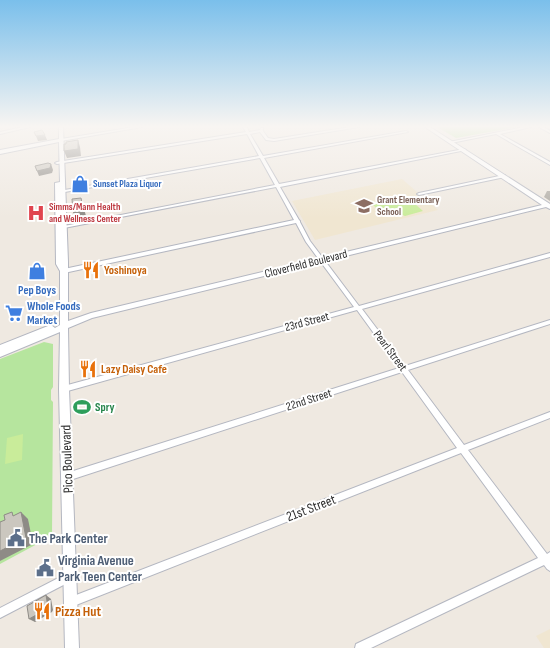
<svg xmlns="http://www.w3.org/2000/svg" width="550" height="648" font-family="'Sofia Sans Condensed',sans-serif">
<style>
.education{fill:#f0e6d1}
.green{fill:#b6e59e}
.pitch{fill:#c9ec9a}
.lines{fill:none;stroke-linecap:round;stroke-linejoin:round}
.street-casing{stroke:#b4b7c1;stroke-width:2}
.secondary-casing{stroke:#b4b7c1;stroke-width:2}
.street{fill:#fff;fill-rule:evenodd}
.secondary{fill:#fff;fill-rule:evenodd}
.wall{fill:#afaba4}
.shaded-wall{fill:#8e8b86}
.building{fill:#cbc7bf;stroke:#8e8b86}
.labels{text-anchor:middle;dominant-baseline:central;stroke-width:4;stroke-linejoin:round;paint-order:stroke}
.far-shop-label{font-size:10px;font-weight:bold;fill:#366cbe;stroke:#fff;text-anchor:start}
.far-education-label{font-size:10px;font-weight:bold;fill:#785e54;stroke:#fff;text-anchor:start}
.far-health-label{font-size:10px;font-weight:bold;fill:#be3a42;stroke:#fff;text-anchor:start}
.street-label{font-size:12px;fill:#2e2e2e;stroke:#fff}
.food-label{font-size:12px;font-weight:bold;fill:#c56008;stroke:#fff;text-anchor:start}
.shop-label{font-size:12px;font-weight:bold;fill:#366cbe;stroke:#fff}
.leisure-label{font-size:12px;font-weight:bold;fill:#27864d;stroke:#fff;text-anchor:start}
.near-street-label{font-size:14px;fill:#2e2e2e;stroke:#fff}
.near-service-label{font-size:14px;font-weight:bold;fill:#4e5e75;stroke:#fff;text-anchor:start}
.near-food-label{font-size:14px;font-weight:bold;fill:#c56008;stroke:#fff;text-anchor:start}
</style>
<rect width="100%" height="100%" fill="#efe9e1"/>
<!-- education -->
<g class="education">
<path d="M402,179L438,210L315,240L292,201Z"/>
<path d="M550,629V648H544L536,636Z"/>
</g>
<!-- green -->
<g class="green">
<path d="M437,127H517L456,138Z"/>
<path d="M44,342L53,344V387L51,390V400L53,402L52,536L0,564V359Z"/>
</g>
<!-- pitch -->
<g class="pitch">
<path d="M407,197L423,211L405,216L393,211L381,212L373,205Z"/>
<path d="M23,434L22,460L5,464L7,438Z"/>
</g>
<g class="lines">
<!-- street casing -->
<g class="street-casing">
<g id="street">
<path d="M23,127H30L0,134V132Z"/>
<path d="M134,127H142L61,141L59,140L61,139Z"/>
<path d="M243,127H247L249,132L260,130L261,128H263V131L268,138L274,139L350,127H359L274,141L266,140L260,132L250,134L263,156L406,131L408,132L264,158L279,184L464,149L466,150L280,187L299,220L300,221V222L310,241L359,306L550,253V257L362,309L405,366L550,320V324L408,370L464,445L550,412V418L468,450L547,554L550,552V571L547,569L544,565L371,648H355L356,644L538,558L461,453L71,607L68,605L66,602L68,599L71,597L457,448L402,372L67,481L64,480L63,477L64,474L67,473L399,368L357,310L64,392L62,391L61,389L62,387L64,386L354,307L306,242L296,223L64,273L61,271L64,269L294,220L276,187L64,228L62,227L64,226L275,185L260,158L59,193L57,192L59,191L259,156L247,134L57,164L55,163L57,162L246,132Z"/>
<path d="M524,127H531L500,134L550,162V165L496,134L451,143L449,142Z"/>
<path d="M539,127H544L550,131V133Z"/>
<path d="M504,175H505V177L419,195L417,194L419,193Z"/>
<path d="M70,572L73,574L75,577L73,580L0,618V608Z"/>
</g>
</g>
<!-- secondary casing -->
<g class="secondary-casing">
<path id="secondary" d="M59,127H63L68,262V321L91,313L542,205L425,127H430L550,204V209L546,207L92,318L68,328L69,389L79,648H65L59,389L60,332L0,357V345L48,326L51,325L55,328L60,325V271L56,264L55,183L60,182L59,142L0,154V150L59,139Z"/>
</g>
<!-- street -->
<use href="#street" class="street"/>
<!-- secondary -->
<use href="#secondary" class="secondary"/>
</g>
<!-- wall -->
<path class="wall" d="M547,191H550V201L544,197Z"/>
<!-- shaded-wall -->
<g class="shaded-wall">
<path d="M45,135L47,140L38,141L36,136Z"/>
<path d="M78,140L80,147L81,156L67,158L64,151Z"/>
<path d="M51,164L53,170L52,173L39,176L37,171Z"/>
<path d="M81,198L86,216L76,220L73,212Z"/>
<path d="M21,512L28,519L33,544L0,561V551Z"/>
<path d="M46,595L51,599L53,610L52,612L35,622L29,619Z"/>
</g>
<!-- building -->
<g class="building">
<path d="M42,130L45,135L36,136L34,132Z"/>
<path d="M78,140V149L64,151V144H66V142Z"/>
<path d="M48,163L51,164L50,168L37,171L35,166Z"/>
<path d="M81,198L83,208L73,212L72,199Z"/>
<path d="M12,512L13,516L21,512L26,538L0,551V522L5,520L4,515Z"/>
<path d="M46,595L48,607L47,609L29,619L27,606Z"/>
</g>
<!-- sky -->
<linearGradient id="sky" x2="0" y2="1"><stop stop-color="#7abfeb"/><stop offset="0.58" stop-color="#f8f5f2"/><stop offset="1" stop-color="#f8f5f2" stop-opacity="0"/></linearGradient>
<rect width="550" height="218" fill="url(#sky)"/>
<!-- icons -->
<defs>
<g id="shop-bare" transform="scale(1.38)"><path d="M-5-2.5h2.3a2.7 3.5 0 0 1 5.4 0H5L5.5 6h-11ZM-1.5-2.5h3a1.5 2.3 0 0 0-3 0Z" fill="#3f7fe0" stroke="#fff" stroke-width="2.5" paint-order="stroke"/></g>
<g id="school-bare" transform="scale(1.38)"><path d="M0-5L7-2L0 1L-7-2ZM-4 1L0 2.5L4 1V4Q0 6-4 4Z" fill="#8d6e63" stroke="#fff" stroke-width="2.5" paint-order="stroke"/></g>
<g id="hospital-bare" transform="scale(1.38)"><path d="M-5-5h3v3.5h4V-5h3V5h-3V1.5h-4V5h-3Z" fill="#e0444e" stroke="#fff" stroke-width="2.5" paint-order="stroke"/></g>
<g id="restaurant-bare" transform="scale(1.38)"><path d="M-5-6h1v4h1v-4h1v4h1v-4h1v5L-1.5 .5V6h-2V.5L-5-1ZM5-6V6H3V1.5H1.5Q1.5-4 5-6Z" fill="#e8710a" stroke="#fff" stroke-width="2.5" paint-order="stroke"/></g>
<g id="supermarket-bare" transform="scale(1.38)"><path d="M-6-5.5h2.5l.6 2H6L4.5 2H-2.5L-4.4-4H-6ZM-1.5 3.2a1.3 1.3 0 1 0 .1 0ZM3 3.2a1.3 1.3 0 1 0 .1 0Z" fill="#3f7fe0" stroke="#fff" stroke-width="2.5" paint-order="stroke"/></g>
<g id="stadium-bare" transform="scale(1.38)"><path d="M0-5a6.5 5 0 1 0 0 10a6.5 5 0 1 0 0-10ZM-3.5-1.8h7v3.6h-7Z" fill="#2e9e5b" stroke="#fff" stroke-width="2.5" paint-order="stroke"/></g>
<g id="civic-bare" transform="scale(1.38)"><path d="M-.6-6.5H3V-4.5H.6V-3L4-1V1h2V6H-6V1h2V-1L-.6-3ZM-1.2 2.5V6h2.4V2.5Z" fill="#5c6f8a" stroke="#fff" stroke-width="2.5" paint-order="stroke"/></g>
</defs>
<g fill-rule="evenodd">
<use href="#shop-bare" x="80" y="184"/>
<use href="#school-bare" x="364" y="206"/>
<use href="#hospital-bare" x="36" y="213"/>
<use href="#restaurant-bare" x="91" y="270"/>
<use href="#shop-bare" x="37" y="271"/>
<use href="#supermarket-bare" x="14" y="313"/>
<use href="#restaurant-bare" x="88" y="369"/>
<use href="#stadium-bare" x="82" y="407"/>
<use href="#civic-bare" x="16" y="538"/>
<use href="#civic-bare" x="45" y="568"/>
<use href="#restaurant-bare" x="42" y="611"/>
</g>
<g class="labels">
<!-- far-shop labels -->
<g class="far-shop-label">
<text x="93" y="184">Sunset Plaza Liquor</text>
</g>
<!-- far-education labels -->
<g class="far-education-label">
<text x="377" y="200">Grant Elementary<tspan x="377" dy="12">School</tspan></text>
</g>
<!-- far-health labels -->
<g class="far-health-label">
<text x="49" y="207">Simms/Mann Health<tspan x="49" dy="12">and Wellness Center</tspan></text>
</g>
<!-- street labels -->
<g class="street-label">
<text transform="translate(306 264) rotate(-14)">Cloverfield Boulevard</text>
<text transform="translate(307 322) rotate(-15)">23rd Street</text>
<text transform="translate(390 351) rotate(53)">Pearl Street</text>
<text transform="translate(309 400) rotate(-18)">22nd Street</text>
</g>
<!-- food labels -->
<g class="food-label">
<text x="104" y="270">Yoshinoya</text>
<text x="101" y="369">Lazy Daisy Cafe</text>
</g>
<!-- shop labels -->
<g class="shop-label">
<text x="37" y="290">Pep Boys</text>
<text x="27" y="306" text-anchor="start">Whole Foods<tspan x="27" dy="14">Market</tspan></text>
</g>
<!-- leisure labels -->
<g class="leisure-label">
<text x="95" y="407">Spry</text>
</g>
<!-- near-street labels -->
<g class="near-street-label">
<text transform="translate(67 459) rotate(-92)">Pico Boulevard</text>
<text transform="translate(311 508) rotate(-21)">21st Street</text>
</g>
<!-- near-service labels -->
<g class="near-service-label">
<text x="29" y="538">The Park Center</text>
<text x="58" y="560">Virginia Avenue<tspan x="58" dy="16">Park Teen Center</tspan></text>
</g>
<!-- near-food labels -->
<g class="near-food-label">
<text x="55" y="611">Pizza Hut</text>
</g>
</g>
</svg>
